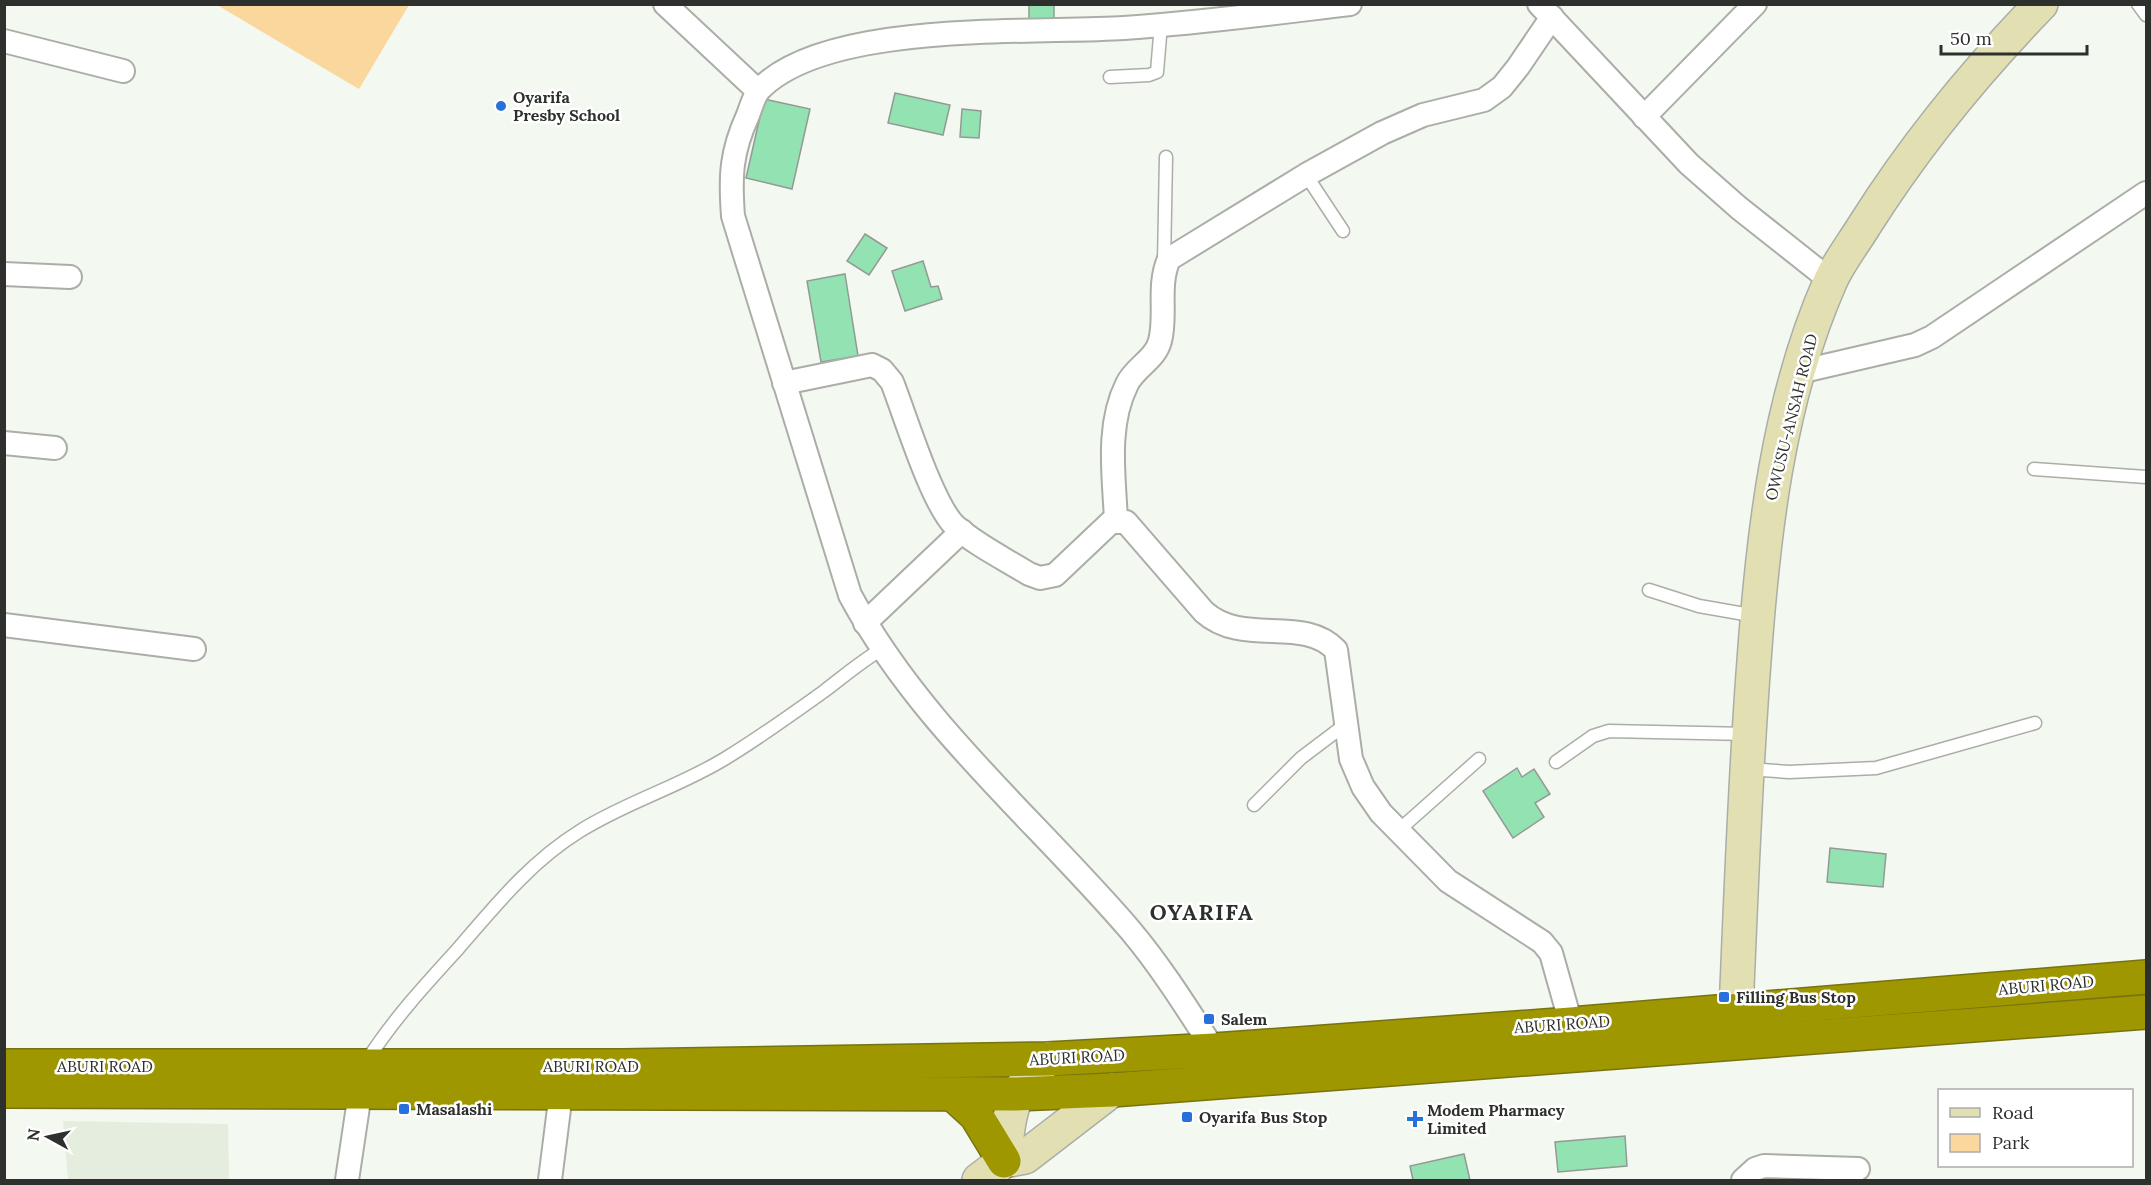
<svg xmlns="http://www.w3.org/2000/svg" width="2151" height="1185" font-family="Lora,serif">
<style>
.built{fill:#e4edde}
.green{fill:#fad79c}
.building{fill:#92e2b2;stroke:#939a95;stroke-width:1.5}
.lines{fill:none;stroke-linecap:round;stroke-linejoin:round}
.lane-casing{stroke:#aaaea7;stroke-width:15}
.street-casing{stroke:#aaaea7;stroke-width:26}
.secondary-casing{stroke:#aaaea7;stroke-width:36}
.highway-casing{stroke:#777310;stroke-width:36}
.lane{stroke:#fff;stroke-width:12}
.street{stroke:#fff;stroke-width:22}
.secondary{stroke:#e2e0b2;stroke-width:33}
.highway{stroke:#9f9700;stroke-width:33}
.poi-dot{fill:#2870dc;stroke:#fff;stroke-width:2}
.labels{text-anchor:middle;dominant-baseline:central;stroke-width:5;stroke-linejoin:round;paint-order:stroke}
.poi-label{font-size:16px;font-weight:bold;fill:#2e302d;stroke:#fff;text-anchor:start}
.street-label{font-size:16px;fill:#2e302d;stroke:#fff}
.district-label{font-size:22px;font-weight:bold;letter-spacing:1.5px;fill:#2e302d;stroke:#fff}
</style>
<rect width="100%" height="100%" fill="#f3f8f0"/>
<!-- built -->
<path class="built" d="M63,1121L228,1124L229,1180H68Z"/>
<!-- green -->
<path class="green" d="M217,5H409L359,89Z"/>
<!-- building -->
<g class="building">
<rect x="1029" y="4" width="25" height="16"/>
<path d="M895,93L950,105L943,135L888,123Z"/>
<path d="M764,99L810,109L792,189L746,178Z"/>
<path d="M962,109L981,111L979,138L960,137Z"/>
<path d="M865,234L887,248L869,275L847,261Z"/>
<path d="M923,261L931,287L938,286L942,299L905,311L892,271Z"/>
<path d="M845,274L858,356L821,362L807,281Z"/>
<path d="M1517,768L1522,777L1534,769L1550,794L1535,803L1544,817L1513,838L1483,791Z"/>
<path d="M1830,848L1886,854L1883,887L1827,882Z"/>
<path d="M1625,1136L1627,1166L1558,1172L1555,1142Z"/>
<path d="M1464,1154L1470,1180H1413L1410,1166Z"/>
</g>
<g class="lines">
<!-- lane casing -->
<g class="lane-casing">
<g id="lane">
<path d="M2138,4L2146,15"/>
<path d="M1110,77L1149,75L1157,72L1161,24"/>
<path d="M1306,175L1343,231"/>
<path d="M1164,263L1166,157"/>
<path d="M2034,469L2146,477"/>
<path d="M1649,590L1699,606L1756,616"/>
<path d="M1556,762L1593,736L1609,731L1747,734"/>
<path d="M1748,769L1789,772L1876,768L2035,723"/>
<path d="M1254,805L1301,758L1346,724"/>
<path d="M1399,830L1479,759"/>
<path d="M366,1062C392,1021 424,986 457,950C495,906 530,862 580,831C626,802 679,787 726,758C759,738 791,715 823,692C843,677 860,662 882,649"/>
</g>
</g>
<!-- street casing -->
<g class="street-casing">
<g id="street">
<path d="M665,4L758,91"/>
<path d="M1539,4L1689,164L1739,208L1830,280"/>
<path d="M4,41L123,71"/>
<path d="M1644,117L1755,4"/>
<path d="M4,274L70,277"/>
<path d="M1799,372L1915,345L1932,337L2146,193"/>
<path d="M784,383L872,365L882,370L892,382C905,415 932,504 955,526C976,545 1005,559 1029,574L1040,578L1055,575L1111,522H1126L1204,612C1243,647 1303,615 1336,650L1351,759L1363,787L1381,813L1448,881L1542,942L1551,953L1571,1024"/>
<path d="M4,443L55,448"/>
<path d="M1116,520C1114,476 1106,426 1127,384C1135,367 1155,360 1160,341C1167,315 1157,286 1169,259L1306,175L1382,133L1423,115L1484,100L1502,87L1518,67L1552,17"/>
<path d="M865,623L962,531"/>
<path d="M4,625L194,649"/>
<path d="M1214,1050C1188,1010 1162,968 1131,931C1036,820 920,725 850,595L733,216C730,176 731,152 748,115C751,107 754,96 759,90C826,20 1032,34 1124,28C1200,23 1275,13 1350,4"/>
<path d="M347,1180L360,1093"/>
<path d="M550,1180L561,1093"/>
<path d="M1743,1180L1755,1169L1764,1166L1858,1169"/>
</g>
</g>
<!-- secondary casing -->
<g class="secondary-casing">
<g id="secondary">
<path d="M1736,1011C1741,895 1745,778 1754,661C1763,534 1778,400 1830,282C1838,263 1853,244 1864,226C1915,145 1974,73 2041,4"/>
<path d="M1004,1161C1010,1111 1009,1093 1048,1059"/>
<path d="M979,1180L1004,1161L1025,1157L1112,1090"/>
</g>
</g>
<!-- highway casing -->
<g class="highway-casing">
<g id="highway">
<path d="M4,1066H623L1048,1059L1214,1050L1571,1024L2146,977"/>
<path d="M4,1091L1016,1094L1112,1090L2146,1012"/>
<path d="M953,1094L976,1115L1004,1161"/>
</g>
</g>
<!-- lane -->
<use href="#lane" class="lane"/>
<!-- street -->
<use href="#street" class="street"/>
<!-- secondary -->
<use href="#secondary" class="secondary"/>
<!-- highway -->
<use href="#highway" class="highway"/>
</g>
<!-- markers -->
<g class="poi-dot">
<circle cx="501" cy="106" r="6"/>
<rect x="1718" y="991" width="12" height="12" rx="3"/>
<rect x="1203" y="1013" width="12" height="12" rx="3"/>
<rect x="398" y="1103" width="12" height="12" rx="3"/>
<rect x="1181" y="1111" width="12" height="12" rx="3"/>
<path d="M1412 1110h6v6h6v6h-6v6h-6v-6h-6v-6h6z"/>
</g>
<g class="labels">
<!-- poi labels -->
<g class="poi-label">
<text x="513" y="97">Oyarifa<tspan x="513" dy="18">Presby School</tspan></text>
<text x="1736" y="997">Filling Bus Stop</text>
<text x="1221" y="1019">Salem</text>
<text x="416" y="1109">Masalashi</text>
<text x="1427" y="1110">Modem Pharmacy<tspan x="1427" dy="18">Limited</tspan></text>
<text x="1199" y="1117">Oyarifa Bus Stop</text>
</g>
<!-- street labels -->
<g class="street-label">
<text transform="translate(1791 417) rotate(-76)">OWUSU-ANSAH ROAD</text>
<text transform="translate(2046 985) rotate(-5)">ABURI ROAD</text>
<text transform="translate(1562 1024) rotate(-4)">ABURI ROAD</text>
<text transform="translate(1077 1057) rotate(-3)">ABURI ROAD</text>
<text x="105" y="1066">ABURI ROAD</text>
<text x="591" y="1066">ABURI ROAD</text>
</g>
<!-- district labels -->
<g class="district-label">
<text x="1202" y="912">OYARIFA</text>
</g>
</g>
<!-- border -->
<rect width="2151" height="1185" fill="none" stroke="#2e302d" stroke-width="12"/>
<!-- legend -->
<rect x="1938" y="1089" width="195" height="78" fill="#ffffff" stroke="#abacab" stroke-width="1.5"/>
<rect x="1950" y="1108" width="30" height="9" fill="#e2e0b2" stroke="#abacab" stroke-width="1.5"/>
<text x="1992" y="1119" font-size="18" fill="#2e302d">Road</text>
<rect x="1950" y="1134" width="30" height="18" fill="#fad79c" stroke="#abacab" stroke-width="1.5"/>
<text x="1992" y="1149" font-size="18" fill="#2e302d">Park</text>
<!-- north arrow -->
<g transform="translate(48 1137) rotate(278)" stroke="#ffffff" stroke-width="4.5" paint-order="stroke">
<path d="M0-4.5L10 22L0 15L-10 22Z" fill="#2e302d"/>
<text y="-9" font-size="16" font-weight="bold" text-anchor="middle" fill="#2e302d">N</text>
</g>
<!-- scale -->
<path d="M1941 45v9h146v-9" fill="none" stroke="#2e302d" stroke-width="3"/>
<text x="1950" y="45" font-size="18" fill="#2e302d" stroke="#ffffff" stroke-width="4.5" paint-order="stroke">50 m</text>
</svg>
